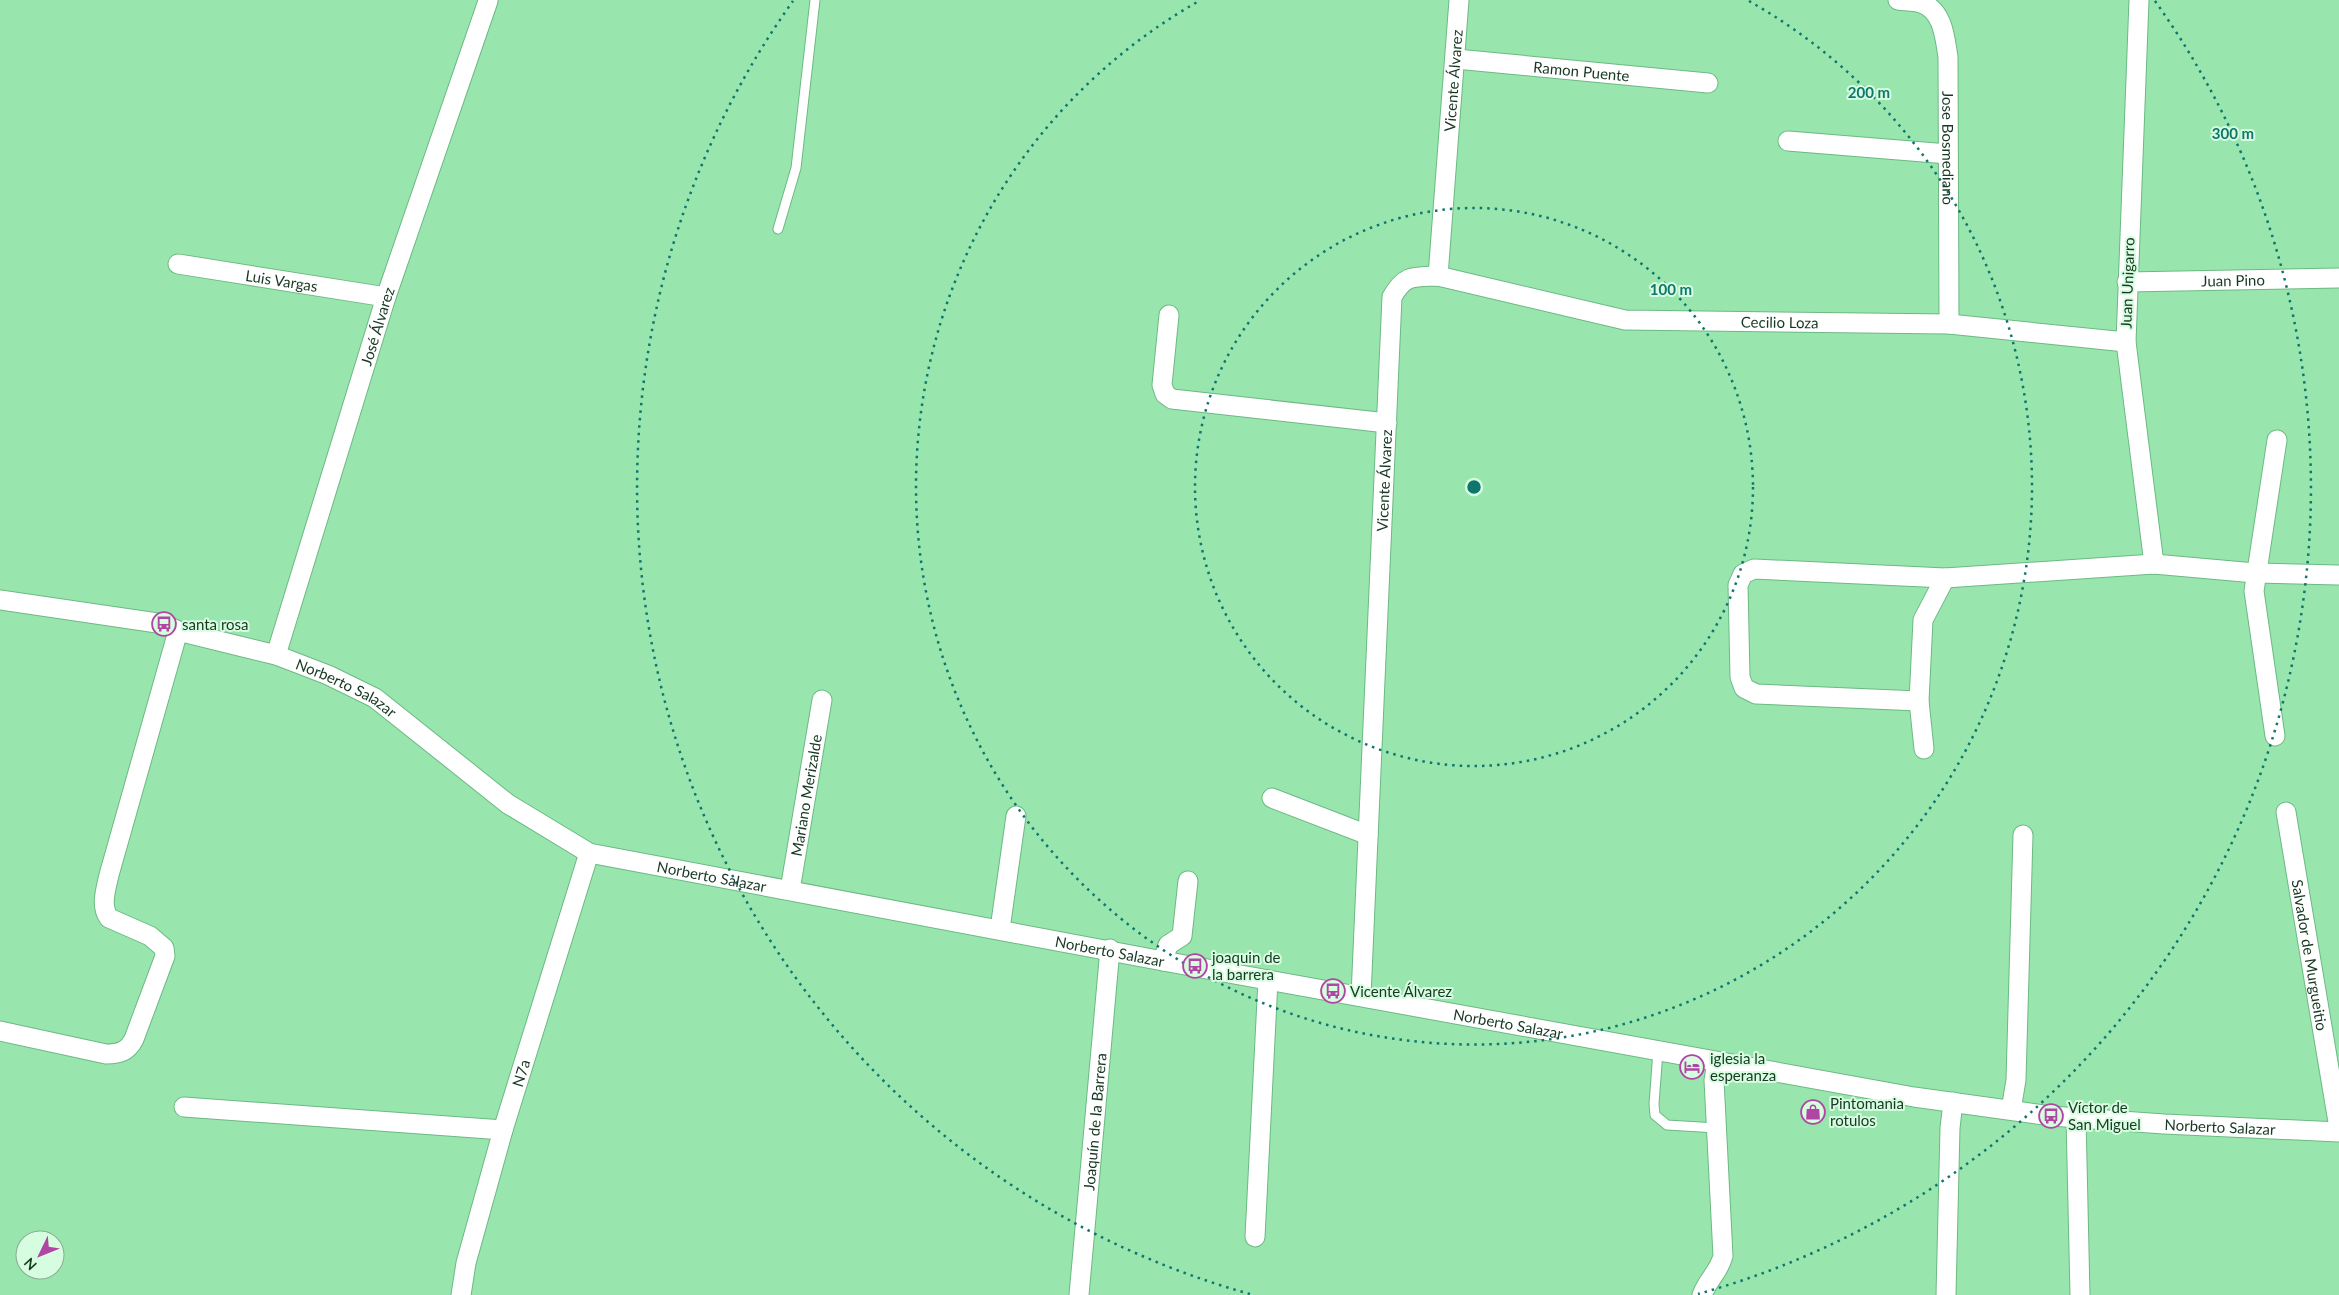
<svg xmlns="http://www.w3.org/2000/svg" width="2339" height="1295" font-family="Lato,sans-serif">
<style>
.lines{fill:none;stroke-linecap:round;stroke-linejoin:round}
.lane-casing{stroke:#6cb984;stroke-width:11}
.street-casing{stroke:#6cb984;stroke-width:21}
.lane{stroke:#fff;stroke-width:9}
.street{stroke:#fff;stroke-width:19}
.ring{fill:none;stroke:#0f766e;stroke-width:2.5;stroke-dasharray:2.5 5}
.labels{text-anchor:middle;dominant-baseline:central;stroke-width:4;stroke-linejoin:round;paint-order:stroke}
.street-label{font-size:15px;fill:#173822;stroke:#d7fde0}
.poi-label{font-size:15px;fill:#173822;stroke:#d7fde0;text-anchor:start}
.centre{fill:#0f766e;stroke:#d7fde0;stroke-width:2.5}
.ring-label{font-size:15px;text-anchor:middle;font-weight:bold;fill:#0f766e;stroke:#d7fde0;stroke-width:4;stroke-linejoin:round;paint-order:stroke}
</style>
<rect width="100%" height="100%" fill="#98e6ae"/>
<g class="lines">
<!-- lane casing -->
<g class="lane-casing">
<g id="lane">
<path d="M778,229L796,168L815,0"/>
<path d="M1658,1051L1654,1104L1655,1115L1667,1125L1717,1128"/>
</g>
</g>
<!-- street casing -->
<g class="street-casing">
<g id="street">
<path id="s1" d="M1898,0C1905,1 1914,1 1921,3C1943,10 1945,38 1948,57L1949,324"/>
<path d="M2139,0L2126,342L2154,564"/>
<path id="s2" d="M1456,59L1708,83"/>
<path d="M1788,141L1948,154"/>
<path id="s3" d="M178,264L386,297"/>
<path id="s4" d="M1438,276L1459,0"/>
<path id="s5" d="M2127,282L2339,278"/>
<path d="M1169,315L1162,385L1165,394L1172,399L1387,423"/>
<path id="s6" d="M0,600L164,624L178,631L276,655L328,675L375,698L508,804L589,853L1163,961L1914,1097L2051,1116L2164,1124L2339,1132"/>
<path id="s7" d="M276,655L386,297L488,1"/>
<path d="M1919,701L1756,694L1744,688L1740,677L1738,585L1743,574L1754,569L1945,578L2154,564L2255,573L2339,575"/>
<path d="M2275,736L2254,591L2277,440"/>
<path d="M1924,749L1919,701L1923,620L1945,578"/>
<path d="M1272,798L1368,835"/>
<path id="s8" d="M2286,812L2339,1128"/>
<path id="s9" d="M790,890L822,700"/>
<path d="M1000,929L1016,816"/>
<path d="M1163,961L1168,945L1182,936L1188,881"/>
<path id="s10" d="M1361,996L1392,297C1405,274 1414,277 1438,276L1625,320L1949,324L2126,342"/>
<path d="M0,1031L106,1054C120,1054 128,1051 134,1039L165,956L164,948L150,936L109,918C100,906 106,889 109,875L178,631"/>
<path d="M184,1107L503,1130"/>
<path d="M2011,1110L2016,1080L2023,835"/>
<path d="M2076,1117L2080,1295"/>
<path d="M1255,1237L1268,980"/>
<path id="s11" d="M461,1295L466,1263L503,1130L589,853"/>
<path id="s12" d="M1079,1295L1110,949"/>
<path d="M1702,1295C1708,1279 1719,1272 1723,1256L1714,1080L1717,1062"/>
<path d="M1946,1295L1950,1128L1953,1102"/>
</g>
</g>
<!-- lane -->
<use href="#lane" class="lane"/>
<!-- street -->
<use href="#street" class="street"/>
</g>
<!-- distance rings -->
<g class="ring">
<circle cx="1474" cy="487" r="279"/>
<path d="M1749 1A558 558 0 1 1 1199 1"/>
<path d="M1250 1294A837 837 0 0 1 793 1M2155 1A837 837 0 0 1 1698 1294"/>
</g>
<!-- icons -->
<defs>
<g id="bus-ring" transform="scale(1.25)"><circle r="9.5" fill="#d7fde0" stroke="#b145a4" stroke-width="1.5"/><path d="M-5-6H5V4H4V6H2V4H-2V6H-4V4H-5ZM-3.5-4V0h7V-4ZM-3.5 1.2v1.5H-2V1.2ZM2 1.2v1.5H3.5V1.2Z" fill="#b145a4"/></g>
<g id="hotel-ring" transform="scale(1.25)"><circle r="9.5" fill="#d7fde0" stroke="#b145a4" stroke-width="1.5"/><path d="M-6-4.5h1.5V1H6V5H4.5V3h-9V5H-6ZM-4 0a1.8 1.8 0 1 1 3.6 0ZM.5 0V-2.5h3Q6-2.5 6 0Z" fill="#b145a4"/></g>
<g id="shop-ring" transform="scale(1.25)"><circle r="9.5" fill="#d7fde0" stroke="#b145a4" stroke-width="1.5"/><path d="M-5-2.5h2.3a2.7 3.5 0 0 1 5.4 0H5L5.5 6h-11ZM-1.5-2.5h3a1.5 2.3 0 0 0-3 0Z" fill="#b145a4"/></g>
</defs>
<g fill-rule="evenodd">
<use href="#bus-ring" x="164" y="624"/>
<use href="#bus-ring" x="1195" y="966"/>
<use href="#bus-ring" x="1333" y="991"/>
<use href="#hotel-ring" x="1692" y="1067"/>
<use href="#shop-ring" x="1813" y="1112"/>
<use href="#bus-ring" x="2051" y="1116"/>
</g>
<g class="labels">
<!-- street labels -->
<g class="street-label">
<text stroke="none"><textPath href="#s2" startOffset="126">Ramon Puente</textPath></text>
<text stroke="none"><textPath href="#s4" startOffset="196">Vicente Álvarez</textPath></text>
<text stroke="none"><textPath href="#s1" startOffset="178">Jose Bosmediano</textPath></text>
<text stroke="none"><textPath href="#s3" startOffset="105">Luis Vargas</textPath></text>
<text stroke="none"><textPath href="#s5" startOffset="106">Juan Pino</textPath></text>
<text transform="translate(2127 283) rotate(-88)">Juan Unigarro</text>
<text stroke="none"><textPath href="#s10" startOffset="1101">Cecilio Loza</textPath></text>
<text stroke="none"><textPath href="#s7" startOffset="344">José Álvarez</textPath></text>
<text stroke="none"><textPath href="#s10" startOffset="516">Vicente Álvarez</textPath></text>
<text stroke="none"><textPath href="#s6" startOffset="360">Norberto Salazar</textPath></text>
<text stroke="none"><textPath href="#s9" startOffset="96">Mariano Merizalde</textPath></text>
<text stroke="none"><textPath href="#s6" startOffset="780">Norberto Salazar</textPath></text>
<text stroke="none"><textPath href="#s6" startOffset="1185">Norberto Salazar</textPath></text>
<text stroke="none"><textPath href="#s8" startOffset="145">Salvador de Murgueitio</textPath></text>
<text stroke="none"><textPath href="#s6" startOffset="1590">Norberto Salazar</textPath></text>
<text stroke="none"><textPath href="#s11" startOffset="230">N7a</textPath></text>
<text stroke="none"><textPath href="#s12" startOffset="174">Joaquín de la Barrera</textPath></text>
<text stroke="none"><textPath href="#s6" startOffset="2310">Norberto Salazar</textPath></text>
</g>
<!-- poi labels -->
<g class="poi-label">
<text x="182" y="624">santa rosa</text>
<text x="1212" y="957">joaquin de<tspan x="1212" dy="17">la barrera</tspan></text>
<text x="1350" y="991">Vicente Álvarez</text>
<text x="1710" y="1058">iglesia la<tspan x="1710" dy="17">esperanza</tspan></text>
<text x="1830" y="1103">Pintomania<tspan x="1830" dy="17">rotulos</tspan></text>
<text x="2068" y="1107">Víctor de<tspan x="2068" dy="17">San Miguel</tspan></text>
</g>
</g>
<circle cx="1474" cy="487" r="8" class="centre"/>
<g class="ring-label">
<text x="1869" y="98">200 m</text>
<text x="2233" y="139">300 m</text>
<text x="1671" y="295">100 m</text>
</g>
<!-- north arrow -->
<g transform="translate(40 1255) rotate(227)"><circle r="24" fill="#d7fde0" stroke="#8aae94"/>
<path d="M0-4L9 19L0 12L-9 19Z" fill="#b145a4"/>
<text y="-8" font-size="14" font-weight="bold" text-anchor="middle" fill="#173822">N</text>
</g>
</svg>
